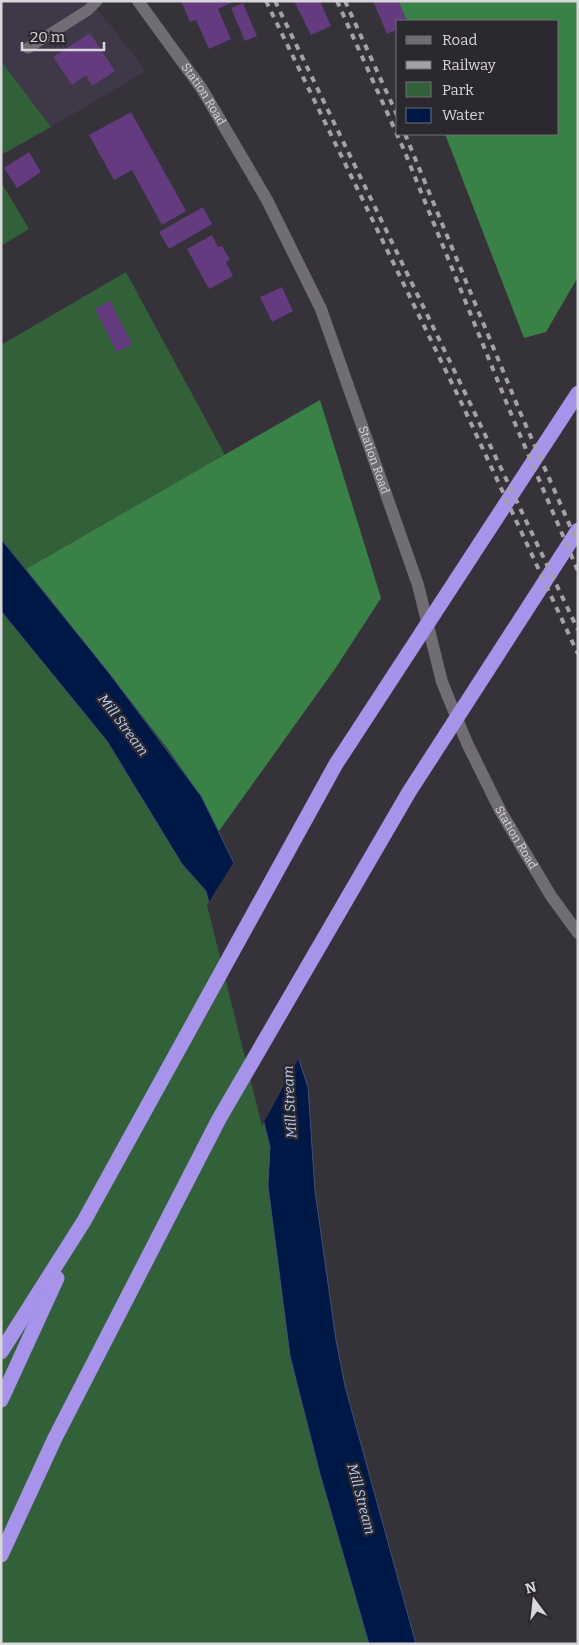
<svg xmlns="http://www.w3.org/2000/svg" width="579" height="1645" font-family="Bitter,serif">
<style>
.commercial{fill:#3e3849}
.green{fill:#326039}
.forest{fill:#3a8148}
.water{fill:#001845;stroke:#415172}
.pier{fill:#363239}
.building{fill:#633b7e}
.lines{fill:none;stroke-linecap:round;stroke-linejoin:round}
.service{stroke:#716d75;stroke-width:11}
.tertiary{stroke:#716d75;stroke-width:12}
.motorway{stroke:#a893eb;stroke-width:15}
.rail{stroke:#a4a2a7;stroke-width:4;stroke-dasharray:6 6;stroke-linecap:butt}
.labels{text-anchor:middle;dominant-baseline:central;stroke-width:5;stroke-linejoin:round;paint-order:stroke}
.street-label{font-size:12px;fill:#d9d7db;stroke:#2c282f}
.water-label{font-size:14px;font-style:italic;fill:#b7cef3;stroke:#2c282f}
</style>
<rect width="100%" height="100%" fill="#363239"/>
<!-- commercial -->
<path class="commercial" d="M9,1H89L107,21L146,71L51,127L1,61V6Z"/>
<!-- green -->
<g class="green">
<path d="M1,61L51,127L1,155Z"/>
<path d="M1,182L29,229L1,246Z"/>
<path d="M126,272L225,455L26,569L1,539V345Z"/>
<path d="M1,611L107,741L182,864L206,891L270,1147L268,1186L290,1356L320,1474L369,1644H1Z"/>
</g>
<!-- forest -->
<g class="forest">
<path d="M398,1H578V277L546,332L524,338L445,134H558V21H407Z"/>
<path d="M320,400L381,598L335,669L219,831L201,796L167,748L109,673L26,569Z"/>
</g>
<!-- water -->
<path class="water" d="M1,539L109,673L201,796L233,861L308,1087L315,1191L336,1340L345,1386L416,1644H369L320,1474L290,1356L268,1186L270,1147L206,891L182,864L107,741L1,611Z"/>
<!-- pier -->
<path class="pier" d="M235,860L300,1056L262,1126L207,905Z"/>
<!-- building -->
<g class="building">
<path d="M181,1H235L218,9L231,39L209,49L196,20L190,22Z"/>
<path d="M294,1H320L331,26L311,35Z"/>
<path d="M373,1H398L407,21H398V29L387,34Z"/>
<path d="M243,3L257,36L245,41L231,8Z"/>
<path d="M90,33L115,71L92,86L86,75L72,85L53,57Z"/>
<path d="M131,112L186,211L162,225L132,170L114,180L89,135Z"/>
<path d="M29,152L41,172L17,188L4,168Z"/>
<path d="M203,207L212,224L169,249L159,232Z"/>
<path d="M212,235L218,247L222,246L230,260L226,262L233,276L209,289L187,249Z"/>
<path d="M282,287L293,311L272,322L260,297Z"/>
<path d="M110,301L132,344L117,352L95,309Z"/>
</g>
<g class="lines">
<!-- service -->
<path class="service" d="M28,48L88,10L97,1"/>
<!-- tertiary -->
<path class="tertiary" id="s1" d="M138,1L202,89L267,200L321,309L418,585L442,682L467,743L501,812L551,896L578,933"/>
<!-- motorway -->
<g class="motorway">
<path d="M1,1352L84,1221L336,764L578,393"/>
<path d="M1,1400L57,1278"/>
<path d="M1,1555L55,1438L219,1119L409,792L578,530"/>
</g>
<!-- rail -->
<g class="rail">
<path d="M266,1L462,404L578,654"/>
<path d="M275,1L469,401L578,630"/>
<path d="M337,1L404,150L514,421L578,571"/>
<path d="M345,1L398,117"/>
<path d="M405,134L520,412L578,544"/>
</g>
</g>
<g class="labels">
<!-- street labels -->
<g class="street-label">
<text stroke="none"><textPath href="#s1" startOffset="114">Station Road</textPath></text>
<text stroke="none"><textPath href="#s1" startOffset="519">Station Road</textPath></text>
<text stroke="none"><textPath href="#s1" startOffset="924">Station Road</textPath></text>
</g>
<!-- water labels -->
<g class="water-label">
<text transform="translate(123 725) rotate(53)">Mill Stream</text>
<text transform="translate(290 1102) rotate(-93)">Mill Stream</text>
<text transform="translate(361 1499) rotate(75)">Mill Stream</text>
</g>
</g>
<!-- border -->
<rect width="579" height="1645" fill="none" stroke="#d9d7db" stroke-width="5"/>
<!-- legend -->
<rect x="396" y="20" width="162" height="115" fill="#2c282f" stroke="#716e74"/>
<rect x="406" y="36" width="25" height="8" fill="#716d75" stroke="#716e74"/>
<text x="442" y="45" font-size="15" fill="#d9d7db">Road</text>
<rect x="406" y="61" width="25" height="8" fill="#a4a2a7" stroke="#716e74"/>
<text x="442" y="70" font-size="15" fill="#d9d7db">Railway</text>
<rect x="406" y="82" width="25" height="15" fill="#326039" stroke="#716e74"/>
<text x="442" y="95" font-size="15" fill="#d9d7db">Park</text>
<rect x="406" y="108" width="25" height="15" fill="#001845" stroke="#716e74"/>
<text x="442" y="120" font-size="15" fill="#d9d7db">Water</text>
<!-- north arrow -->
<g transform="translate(534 1600) rotate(345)" stroke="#2c282f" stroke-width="4" paint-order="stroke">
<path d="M0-4L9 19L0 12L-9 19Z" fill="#d9d7db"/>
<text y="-8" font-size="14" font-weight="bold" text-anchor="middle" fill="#d9d7db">N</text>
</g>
<!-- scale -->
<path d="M22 42v8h82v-8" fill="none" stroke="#d9d7db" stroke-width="2.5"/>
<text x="30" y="42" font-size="15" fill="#d9d7db" stroke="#2c282f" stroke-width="4" paint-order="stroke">20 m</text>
</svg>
